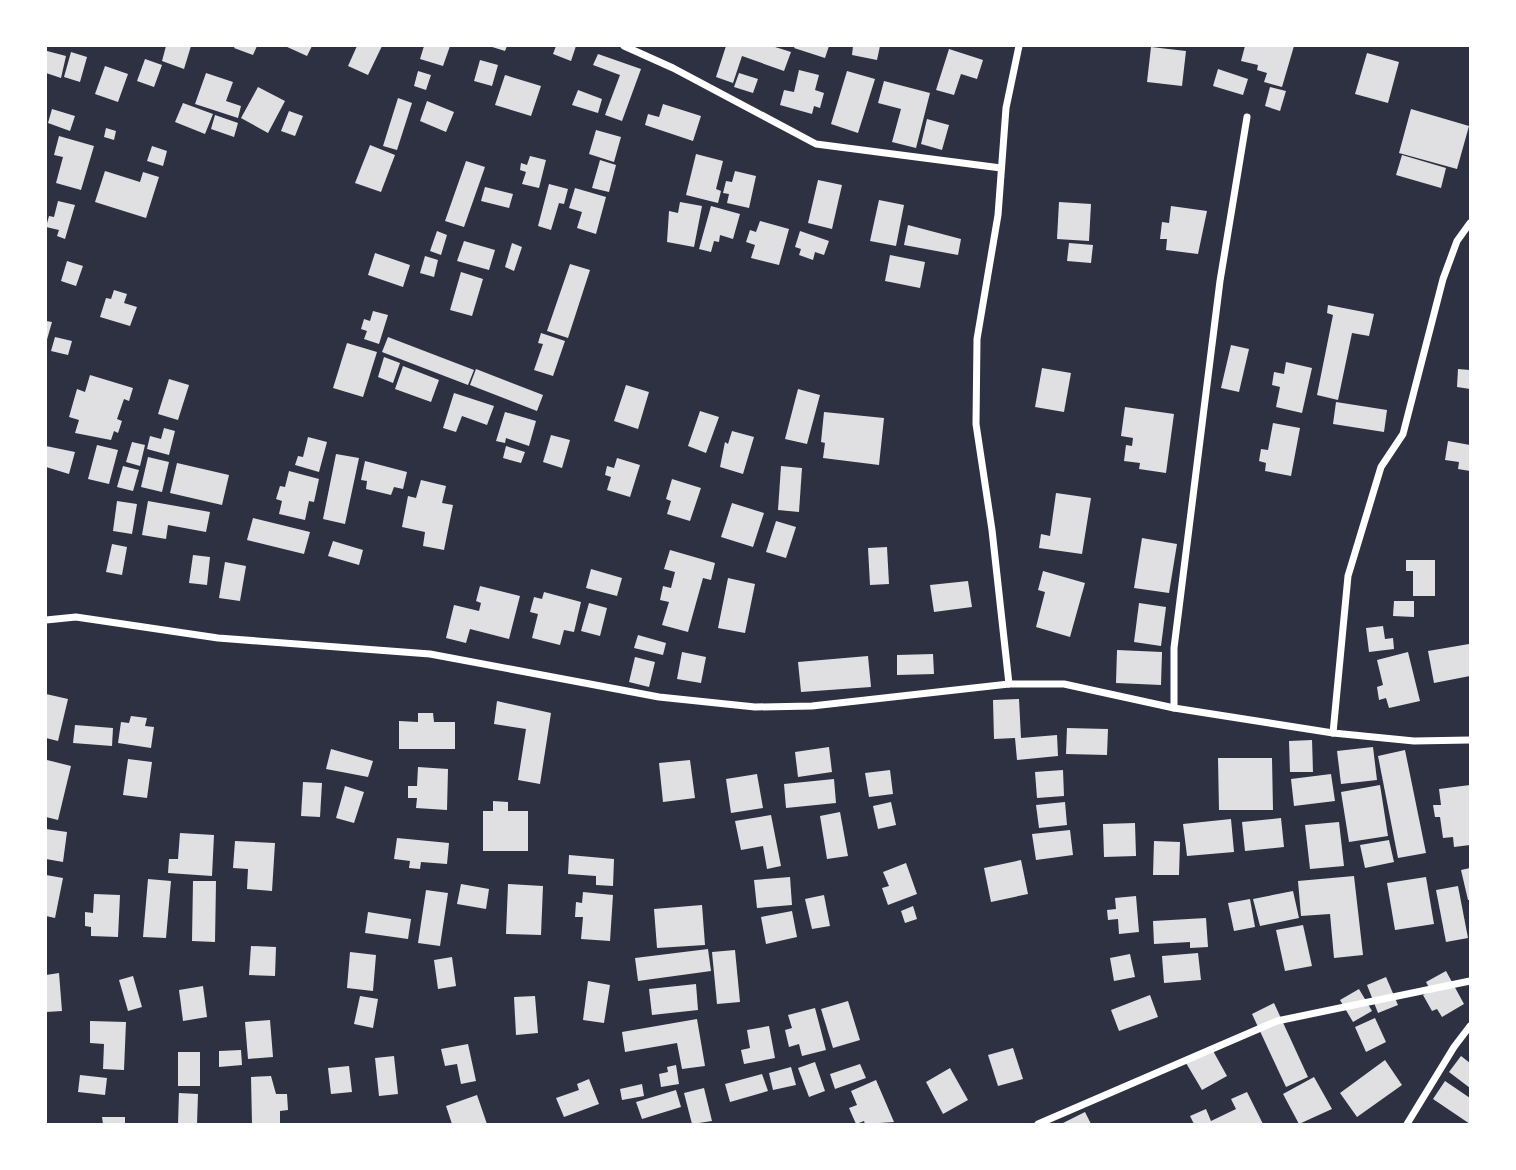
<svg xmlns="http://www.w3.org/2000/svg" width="1516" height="1170" font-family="Rubik,sans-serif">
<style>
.building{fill:#e0e0e3}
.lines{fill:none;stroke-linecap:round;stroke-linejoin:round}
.minor{stroke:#fff;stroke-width:7}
</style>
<rect width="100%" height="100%" fill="#2d3142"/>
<!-- building -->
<g class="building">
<path d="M166,46H191L184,69L162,61Z"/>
<path d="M235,46H257L253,55L234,48Z"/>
<path d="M285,46H312L307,56Z"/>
<path d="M357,46H382L368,75L348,66Z"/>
<path d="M424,46H450L443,66L420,59Z"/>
<path d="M489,46H507L505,51Z"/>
<path d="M556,46H576L571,61L553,54Z"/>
<path d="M726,46H772L791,52L784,71L742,56L733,83L716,77Z"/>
<path d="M795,46H829L825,58L794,48Z"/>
<path d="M853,46H880L877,60L852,55Z"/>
<path d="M1245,46H1294L1282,87L1264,82L1267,73L1257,70L1258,65L1241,61Z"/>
<path d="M1151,47L1186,51L1182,86L1147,82Z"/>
<path d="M949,49L983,60L977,79L961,74L954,95L936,90Z"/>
<path d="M47,51L66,56L61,78L46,73Z"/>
<path d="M71,52L87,57L80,82L64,77Z"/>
<path d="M1367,53L1399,62L1388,103L1355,94Z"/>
<path d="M598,54L641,69L622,121L605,115L620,75L593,65Z"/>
<path d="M145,59L162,65L154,87L137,81Z"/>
<path d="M480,60L498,65L492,86L474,81Z"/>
<path d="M105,66L128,74L118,102L95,94Z"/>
<path d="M1218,69L1248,79L1243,95L1213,86Z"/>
<path d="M799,70L819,75L815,90L824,93L820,108L814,106L812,114L780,105L784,90L794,92Z"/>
<path d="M418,71L431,75L426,90L414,86Z"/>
<path d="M847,71L875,79L858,133L831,124Z"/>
<path d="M206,73L233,82L226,101L241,106L238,118L195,104Z"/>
<path d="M739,73L758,79L753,93L734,87Z"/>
<path d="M505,75L541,86L531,116L495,105Z"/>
<path d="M884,81L930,93L916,148L892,142L901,109L878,103Z"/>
<path d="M258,87L285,101L268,133L241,118Z"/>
<path d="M1270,87L1286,91L1280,111L1265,106Z"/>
<path d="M578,90L602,99L598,113L572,105Z"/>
<path d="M398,98L412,103L397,150L383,146Z"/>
<path d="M427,101L454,112L446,132L420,121Z"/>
<path d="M183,103L213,114L205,134L175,122Z"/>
<path d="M663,104L701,116L693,141L645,125L648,114L659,117Z"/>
<path d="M52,109L75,116L70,131L48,123Z"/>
<path d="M1411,109L1469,126L1457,169L1399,153Z"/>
<path d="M289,111L303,116L295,136L281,131Z"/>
<path d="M215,115L238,123L234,137L211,129Z"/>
<path d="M927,119L949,125L942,150L921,144Z"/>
<path d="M106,128L116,131L114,140L104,137Z"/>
<path d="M596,130L621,137L614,162L589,154Z"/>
<path d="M59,136L94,146L81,190L56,183L63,157L54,155Z"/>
<path d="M370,145L395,155L381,192L355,183Z"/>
<path d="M152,146L167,151L163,166L147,161Z"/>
<path d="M696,154L723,161L716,189L721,191L718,203L686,195Z"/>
<path d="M1402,155L1446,168L1441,188L1396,175Z"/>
<path d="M530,156L546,160L539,188L522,184L526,172L520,170L521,163L527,165Z"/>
<path d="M600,160L616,165L609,192L592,188Z"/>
<path d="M466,161L485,167L464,227L445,221Z"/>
<path d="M105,171L140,182L143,172L159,177L146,218L95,202Z"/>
<path d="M735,171L756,176L749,208L727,203L729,194L723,193L726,181L732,182Z"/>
<path d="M818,180L842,185L832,229L808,223Z"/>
<path d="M549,184L568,189L564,204L559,203L551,230L538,226Z"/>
<path d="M485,187L513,194L509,208L481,201Z"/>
<path d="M575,188L606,197L596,234L577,228L582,212L569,208Z"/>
<path d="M879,200L904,205L896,246L870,241Z"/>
<path d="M58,201L75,205L65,239L57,236L59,230L46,227L49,216L54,217Z"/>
<path d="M680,202L702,206L694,247L667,242L669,211L678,213Z"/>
<path d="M1059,202L1091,204L1089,241L1057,239Z"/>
<path d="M711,206L740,214L733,239L720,235L719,242L714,241L711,252L699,249Z"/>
<path d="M1171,206L1207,211L1198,254L1166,250L1167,239H1160L1162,222L1169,223Z"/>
<path d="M760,221L789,229L779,265L751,258L755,245L746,242L750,230L756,232Z"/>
<path d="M908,225L961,239L958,255L904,245Z"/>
<path d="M437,231L447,235L441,255L430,251Z"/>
<path d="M800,231L829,241L824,255L815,252L813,260L799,255L801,249L795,247Z"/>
<path d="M464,241L495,250L489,270L457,261Z"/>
<path d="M512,243L522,247L514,271L505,267Z"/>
<path d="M1069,243L1093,245L1091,263L1067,261Z"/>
<path d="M375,253L410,265L403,287L368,275Z"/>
<path d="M890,255L925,262L920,288L885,281Z"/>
<path d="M425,256L438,260L434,277L420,273Z"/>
<path d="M67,261L83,266L76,286L61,281Z"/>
<path d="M570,264L590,270L568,338L547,331Z"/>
<path d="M461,272L483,279L472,316L450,310Z"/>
<path d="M114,290L127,294L124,303L137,307L130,326L100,317L106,298L111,299Z"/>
<path d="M1328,305L1374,314L1369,336L1352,333L1338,400L1317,395L1333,315L1327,313Z"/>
<path d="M373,311L388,315L379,344L364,339L367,331L361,329L364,319L370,321Z"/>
<path d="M46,321L52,322L46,343Z"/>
<path d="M541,333L565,341L553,376L534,370L543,344L538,343Z"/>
<path d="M55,337L72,341L68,355L51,351Z"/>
<path d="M388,337L474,370L468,385L382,352Z"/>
<path d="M347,343L377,352L363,397L333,388Z"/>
<path d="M1231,345L1249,349L1239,392L1221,388Z"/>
<path d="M384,357L400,363L393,383L378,377Z"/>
<path d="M1286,362L1312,368L1302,413L1276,407L1280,387L1272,385L1274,372L1284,374Z"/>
<path d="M403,366L439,380L431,402L395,389Z"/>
<path d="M1042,368L1071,373L1064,412L1035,407Z"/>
<path d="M476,369L543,395L537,411L470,385Z"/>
<path d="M1458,369L1470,370V389L1457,387Z"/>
<path d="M90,375L133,388L129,401L124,399L117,419L122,421L118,433L114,431L111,440L75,433L79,420L69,417L77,389L85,392Z"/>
<path d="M169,379L189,385L178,420L158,414Z"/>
<path d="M626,385L649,392L638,429L614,421Z"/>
<path d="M798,389L820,395L807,444L785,439Z"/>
<path d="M454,393L494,406L487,425L462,416L456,432L443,428Z"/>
<path d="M1336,402L1387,410L1384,432L1333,424Z"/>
<path d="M1125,407L1174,414L1166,473L1139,469L1140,463L1124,461L1126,445L1132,446L1133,438L1121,436Z"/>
<path d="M700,411L719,417L706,453L688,446Z"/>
<path d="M505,412L536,421L529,446L506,438L505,443L496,441Z"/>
<path d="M824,412L884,418L879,465L823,458L825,443L821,442Z"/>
<path d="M1273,423L1300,428L1291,476L1265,471L1266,463L1259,461L1261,449L1268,450Z"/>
<path d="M164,428L175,431L169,455L147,449L150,436L161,439Z"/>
<path d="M732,431L754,437L743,474L720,467L725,442L728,444Z"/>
<path d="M551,435L570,440L562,468L543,462Z"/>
<path d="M308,437L327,442L319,472L295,465L298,456L303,457Z"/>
<path d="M1448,441L1470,445V471L1458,469L1459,462L1445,460Z"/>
<path d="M132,442L145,445L140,466L126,462Z"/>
<path d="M97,445L118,450L109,484L88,479Z"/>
<path d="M46,446L75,452L69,474L46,467Z"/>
<path d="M506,446L525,452L521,463L503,458Z"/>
<path d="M336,454L359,458L345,524L323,519Z"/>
<path d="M148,457L169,462L162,492L141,487Z"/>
<path d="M617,458L640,465L630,497L607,490L611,477L605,475L607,466L614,468Z"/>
<path d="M365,461L407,472L403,489L394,487L391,495L366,489L367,481L361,480Z"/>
<path d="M177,463L229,475L222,505L170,493Z"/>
<path d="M123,466L139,470L133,491L117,487Z"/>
<path d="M781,466L802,468L799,512L778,510Z"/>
<path d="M289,471L319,479L314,502L309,501L305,520L279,514L282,501L276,499L280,486L285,487Z"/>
<path d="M672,479L701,488L690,521L667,514L671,501L666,499Z"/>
<path d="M421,480L446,486L442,503L453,505L444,550L423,546L425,532L402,527L408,496L416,498Z"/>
<path d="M1056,493L1091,498L1082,554L1039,548L1041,534L1050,536Z"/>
<path d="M117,501L137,504L132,534L113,531Z"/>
<path d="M148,501L210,512L206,532L168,525L166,539L142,535Z"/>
<path d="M732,503L764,513L753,547L721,537Z"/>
<path d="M253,518L310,532L304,554L247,540Z"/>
<path d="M776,521L796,527L786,558L766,552Z"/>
<path d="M1142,538L1177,544L1169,593L1134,588Z"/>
<path d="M333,541L363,550L359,565L328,556Z"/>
<path d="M112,544L127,547L122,575L106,572Z"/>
<path d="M887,547L889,584L870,585L868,548Z"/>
<path d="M670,550L715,563L711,580L703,578L688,632L662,625L669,602L660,600L663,586L671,588L675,572L664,569Z"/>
<path d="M193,555L210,557L207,585L189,583Z"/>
<path d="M1406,560H1435V596H1413V571H1406Z"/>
<path d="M225,562L246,566L240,601L219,598Z"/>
<path d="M591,569L622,578L617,596L586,588Z"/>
<path d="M1043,571L1085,583L1070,637L1036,627L1045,592L1038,590Z"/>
<path d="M728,578L755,584L745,633L718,628Z"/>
<path d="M968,581L972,607L934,612L930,585Z"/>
<path d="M480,586L520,596L509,639L470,629L466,643L446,638L454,605L479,611L481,603L476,601Z"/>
<path d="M544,592L581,602L574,632L564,630L560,645L532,638L538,614L530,612L534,597L542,599Z"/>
<path d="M1394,601H1414V617L1393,616Z"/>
<path d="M589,603L607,608L600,636L581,631Z"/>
<path d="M1139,603L1166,607L1161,646L1134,642Z"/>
<path d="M1383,626L1385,639L1393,638L1394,649L1369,652L1366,628Z"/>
<path d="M638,635L666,643L663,655L634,648Z"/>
<path d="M1469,644L1470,676L1434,683L1428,651Z"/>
<path d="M1117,650L1162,652L1161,685L1116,683Z"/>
<path d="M682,652L706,657L701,683L677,679Z"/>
<path d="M1408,652L1420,701L1389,708L1386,698L1379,700L1377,687L1383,685L1377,660Z"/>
<path d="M933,654L934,674L897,675V655Z"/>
<path d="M868,656L871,687L801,692L798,662Z"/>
<path d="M635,657L655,662L649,687L629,682Z"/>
<path d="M46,694L68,699L58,741L46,738Z"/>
<path d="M1019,699L1021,738L1057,735L1058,756L1017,760L1015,738L994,739L993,700Z"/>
<path d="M497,701L551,713L540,784L518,780L526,729L494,724Z"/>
<path d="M418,713H433L434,722H455V749H399V721L418,722Z"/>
<path d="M131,716L147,718L145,726L154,727L151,748L118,743L121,722L129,723Z"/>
<path d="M75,725L113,728L112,746L73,743Z"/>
<path d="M1067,728L1108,729L1107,755L1066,754Z"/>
<path d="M1312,740L1313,772H1290L1289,741Z"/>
<path d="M829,747L832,772L798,777L795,752Z"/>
<path d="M1373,747L1377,780L1341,784L1337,751Z"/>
<path d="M331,749L373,761L368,777L326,769Z"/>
<path d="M1405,750L1426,853L1398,858L1378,756Z"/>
<path d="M1218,758H1272L1273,810H1219Z"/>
<path d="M128,759L152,762L147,798L123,795Z"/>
<path d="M47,760L71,766L58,820L46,817Z"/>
<path d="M690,760L695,798L663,802L659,763Z"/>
<path d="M418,767L448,769L447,810L416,808L417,798H408V786H417Z"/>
<path d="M890,770L893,794L869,797L865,773Z"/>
<path d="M1063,770L1064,796L1037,798L1035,772Z"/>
<path d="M757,774L763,808L731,813L726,779Z"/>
<path d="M1331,774L1335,801L1294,806L1291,779Z"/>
<path d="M834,779L836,803L786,808L784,784Z"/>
<path d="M303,782L322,783L320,817L301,816Z"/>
<path d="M1380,785L1388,836L1349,842L1341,792Z"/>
<path d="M1470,785V845L1454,847L1453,837L1443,838L1440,817H1435L1433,805H1441L1439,789Z"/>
<path d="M345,786L364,792L354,823L336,818Z"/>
<path d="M493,801L508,802V811H528V851H483V811H493Z"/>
<path d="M891,802L896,825L878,829L873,806Z"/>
<path d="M1065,802L1067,825L1039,828L1036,805Z"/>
<path d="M840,812L848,856L827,859L820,816Z"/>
<path d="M771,815L781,866L767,869L763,846L741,850L735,821Z"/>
<path d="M1281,818L1284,847L1245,851L1242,822Z"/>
<path d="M1231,819L1234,852L1187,856L1183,824Z"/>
<path d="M1339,822L1344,866L1310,869L1305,825Z"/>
<path d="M1135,823L1136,856L1104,857L1103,824Z"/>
<path d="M46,829L67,832L63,862L46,859Z"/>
<path d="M1070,830L1073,855L1036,860L1032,834Z"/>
<path d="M180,833L214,835L212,876L168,873L169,859H178Z"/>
<path d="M397,838L449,843L447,864L421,862L420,869L409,868L410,861L394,859Z"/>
<path d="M1389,840L1394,862L1365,868L1360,845Z"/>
<path d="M235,841L275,843L272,891L247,889L248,869L233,868Z"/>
<path d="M1154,841L1180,842L1179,875H1153Z"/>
<path d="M569,855L614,859L613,886L596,885V876L568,874Z"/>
<path d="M1021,860L1028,894L991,902L984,868Z"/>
<path d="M906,863L917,894L888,905L882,888L889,886L883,872Z"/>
<path d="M1470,868V900H1468L1461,870Z"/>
<path d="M46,875L63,878L55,918L46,916Z"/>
<path d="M1354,876L1363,955L1334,958L1330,914L1301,916L1298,881Z"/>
<path d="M790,877L792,905L757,908L754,880Z"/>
<path d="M1426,877L1434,924L1395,930L1387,883Z"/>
<path d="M148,879L171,881L166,938L143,937Z"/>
<path d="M193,881H216L215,942L192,941Z"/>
<path d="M461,884L489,889L486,909L457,904Z"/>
<path d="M508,884L543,886L541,935L506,934Z"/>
<path d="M1458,886L1468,938L1446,942L1436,890Z"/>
<path d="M426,890L448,893L440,946L418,943Z"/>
<path d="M1293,891L1299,918L1260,926L1253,899Z"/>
<path d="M583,892L613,895L610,941L581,939L583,917H575L576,902L582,903Z"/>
<path d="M94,894L120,895L118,937L91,936V927L85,926V912L93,913Z"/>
<path d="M824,895L830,926L812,929L805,899Z"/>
<path d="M1136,896L1139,932L1119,934L1118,919L1108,920L1107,910L1116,909L1115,898Z"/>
<path d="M1250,899L1255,927L1234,931L1228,903Z"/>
<path d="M702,905L705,945L657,948L654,909Z"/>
<path d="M913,906L917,919L905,923L901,911Z"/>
<path d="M792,911L797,937L766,944L761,917Z"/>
<path d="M368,912L411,919L408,939L365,933Z"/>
<path d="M1206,918L1208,947L1190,948V942L1154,944L1153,921Z"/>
<path d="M1303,925L1312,966L1285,971L1276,930Z"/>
<path d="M251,946L276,947L275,976L249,975Z"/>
<path d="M708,949L711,971L638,981L635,958Z"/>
<path d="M735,950L740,1002L717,1004L712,952Z"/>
<path d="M350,952L376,955L373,991L347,988Z"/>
<path d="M1198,953L1201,980L1164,983L1162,956Z"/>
<path d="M1130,954L1135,977L1114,981L1110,958Z"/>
<path d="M452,957L456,986L438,989L434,960Z"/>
<path d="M1446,971L1464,1004L1442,1017L1437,1009L1432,1011L1423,995L1431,991L1426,982Z"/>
<path d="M59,973L62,1011L46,1012V975Z"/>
<path d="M133,976L142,1007L128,1011L119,980Z"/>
<path d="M1386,977L1398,1005L1378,1013L1367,985Z"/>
<path d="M588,981L610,985L604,1023L583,1020Z"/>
<path d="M696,984L698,1010L652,1015L649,989Z"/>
<path d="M203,986L207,1017L183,1021L179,990Z"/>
<path d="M1359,989L1372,1011L1353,1022L1340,1000Z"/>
<path d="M1150,995L1158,1017L1119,1031L1111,1010Z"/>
<path d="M360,996L378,999L373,1028L354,1024Z"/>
<path d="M535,996L538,1033L516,1035L514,997Z"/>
<path d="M848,1001L860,1040L833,1048L821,1009Z"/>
<path d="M1274,1003L1308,1077L1286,1087L1252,1014Z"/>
<path d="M815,1008L826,1050L802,1056L799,1044L789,1047L785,1030L792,1028L788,1015Z"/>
<path d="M1375,1018L1386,1042L1366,1052L1355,1027Z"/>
<path d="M697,1019L705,1066L682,1069L677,1043L625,1052L622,1032Z"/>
<path d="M270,1020L273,1057L248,1059L245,1022Z"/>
<path d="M90,1021L126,1022L124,1070L103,1069L104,1044L90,1043Z"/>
<path d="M769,1026L775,1058L744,1064L741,1050L750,1048L747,1030Z"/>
<path d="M468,1044L476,1081L461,1084L457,1064L445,1066L441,1049Z"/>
<path d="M1013,1048L1023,1079L998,1086L988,1055Z"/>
<path d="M1212,1049L1227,1076L1202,1090L1186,1063Z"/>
<path d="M241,1050L242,1065L219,1067V1051Z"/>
<rect x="178" y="1052" width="22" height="34"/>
<path d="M394,1056L398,1094L379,1096L375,1058Z"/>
<path d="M1461,1056L1470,1063V1088L1449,1072Z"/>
<path d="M1385,1060L1402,1085L1357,1117L1340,1093Z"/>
<path d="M815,1062L825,1091L809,1097L798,1068Z"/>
<path d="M860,1064L866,1078L835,1089L830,1074Z"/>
<path d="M676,1065L679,1084L661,1087L659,1074L668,1072L667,1067Z"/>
<path d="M349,1066L352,1092L331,1094L328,1068Z"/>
<path d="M791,1067L796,1085L773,1090L769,1073Z"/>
<path d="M950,1068L968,1100L943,1114L926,1082Z"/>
<path d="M762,1074L768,1091L730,1102L725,1084Z"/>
<path d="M80,1075L107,1078L105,1095L78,1092Z"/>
<path d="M271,1076L276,1094H287L288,1110L280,1111V1123L252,1124L251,1077Z"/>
<path d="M1314,1077L1332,1109L1299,1124L1283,1094Z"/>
<path d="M589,1079L599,1104L564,1117L556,1098L579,1090L577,1084Z"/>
<path d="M876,1080L894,1122L865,1124L864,1121L856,1124L849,1108L857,1105L851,1091Z"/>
<path d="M1445,1081L1470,1098V1124L1433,1099Z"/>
<path d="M642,1084L644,1096L622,1100L620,1089Z"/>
<path d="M704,1088L712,1121L692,1124L684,1093Z"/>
<path d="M676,1090L681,1107L642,1119L636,1102Z"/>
<path d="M1247,1092L1263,1124H1194L1190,1116L1206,1109L1211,1121L1236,1109L1231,1099Z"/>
<path d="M179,1093L198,1094L197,1124H178Z"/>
<path d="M477,1095L487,1124H452L446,1106Z"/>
<path d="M1085,1112L1091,1124H1061Z"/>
<path d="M102,1117H125V1124H103Z"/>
</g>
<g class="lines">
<!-- minor -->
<g class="minor">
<path d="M624,46L673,68L816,144L1001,168"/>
<path d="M46,620L76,617L218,638L430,654L659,697L755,707L812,706L1009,684H1064L1174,708L1333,733L1414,741L1470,740"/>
<path d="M1009,684L992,530L976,424L977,339L998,215L1006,108L1019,46"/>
<path d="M1174,708V648L1220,281L1247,117"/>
<path d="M1333,733L1348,576L1381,467L1403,434L1443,279L1457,241L1470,223"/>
<path d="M1038,1124L1277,1021L1470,981"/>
<path d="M1407,1124L1454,1047L1470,1026"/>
</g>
</g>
<!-- border -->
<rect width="1516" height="1170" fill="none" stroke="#ffffff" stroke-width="94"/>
</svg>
